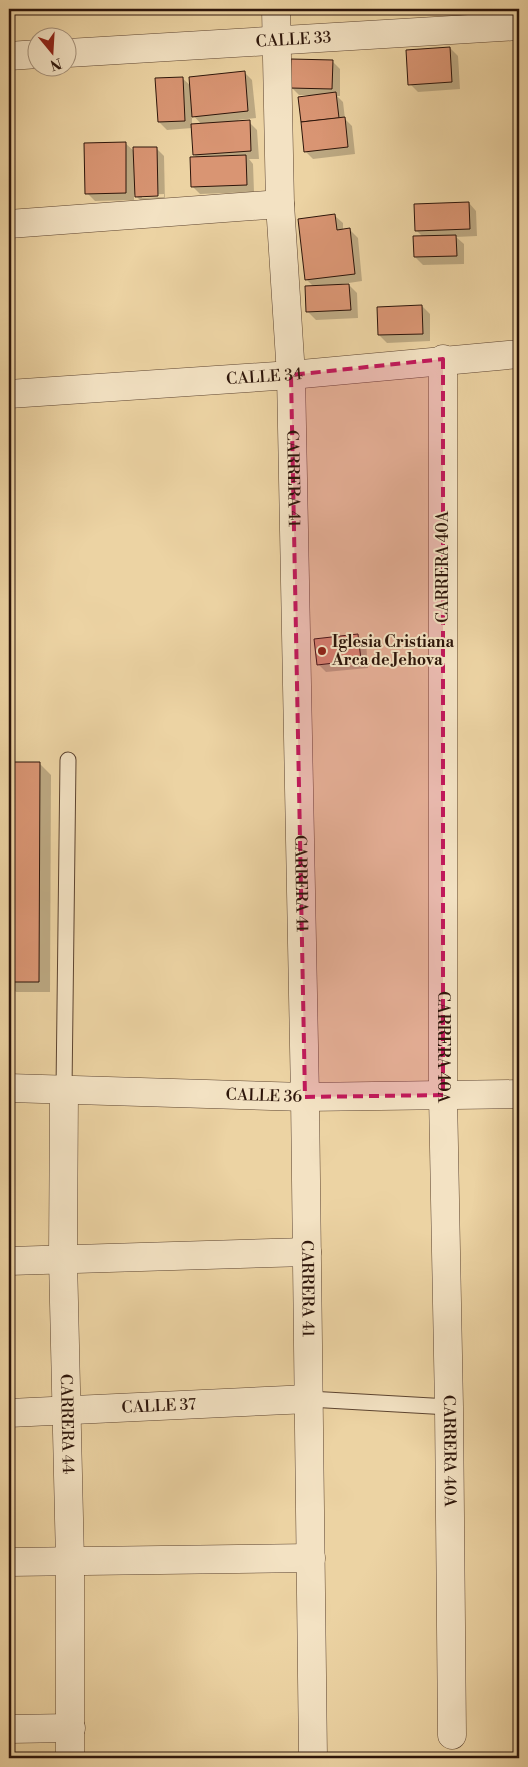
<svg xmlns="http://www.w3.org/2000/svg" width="528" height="1767" font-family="'Libre Bodoni',serif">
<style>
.shadow{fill:#0003;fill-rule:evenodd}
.building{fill:#d99573;stroke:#2d150a}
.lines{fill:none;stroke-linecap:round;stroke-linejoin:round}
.lane-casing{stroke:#5d4430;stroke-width:17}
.street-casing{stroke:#5d4430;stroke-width:29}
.lane{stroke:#f3e2c3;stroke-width:15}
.street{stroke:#f3e2c3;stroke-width:28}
.marked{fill:#c2185b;fill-opacity:0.2;stroke:#c2185b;stroke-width:4;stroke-dasharray:10 6;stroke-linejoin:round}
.poi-dot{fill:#8f2418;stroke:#f3e2c3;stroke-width:2}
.labels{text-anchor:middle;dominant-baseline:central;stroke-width:4;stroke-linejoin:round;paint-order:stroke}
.street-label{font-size:16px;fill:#2d150a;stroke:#f3e2c3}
.poi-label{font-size:16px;font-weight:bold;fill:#2d150a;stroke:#f3e2c3;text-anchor:start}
</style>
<rect width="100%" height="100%" fill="#ecd3a3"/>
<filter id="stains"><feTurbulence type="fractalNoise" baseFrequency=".004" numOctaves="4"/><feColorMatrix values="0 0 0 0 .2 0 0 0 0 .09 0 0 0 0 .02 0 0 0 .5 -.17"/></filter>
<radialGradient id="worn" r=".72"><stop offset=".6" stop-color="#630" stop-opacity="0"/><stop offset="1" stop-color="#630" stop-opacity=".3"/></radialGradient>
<!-- shadow -->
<g class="shadow">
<path d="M450,48L458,56L460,89L418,92L410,84Z"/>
<path d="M332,61L340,69V96H337L343,102L345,119L352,126L355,154L313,159L305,151L308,95H299L291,87Z"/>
<path d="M244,72L252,80L256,118L238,120L239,122H249L257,130L259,159H249L253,164L254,192L200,194L192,186L197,158L194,154L192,128L167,130L159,122L182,78L191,86ZM192,114L202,125H192Z"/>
<path d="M125,143L135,152L156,148L164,156L165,203L144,204L134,194V200L95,201L87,193ZM164,194V197L142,198V195Z"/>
<path d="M469,203L476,211L477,236L456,237L464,244V264L423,265L415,257L423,237L416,230Z"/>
<path d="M335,216L343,223V230H350L358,238L362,281L342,284V286L349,285L357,293L358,318L316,320L308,312L314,287L306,279Z"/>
<path d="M422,306L430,314V341L387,343L379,335Z"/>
<path d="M358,636L366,643L368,668L326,672L318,664Z"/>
<path d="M9,763L40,764L51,775L50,992H16L9,985Z"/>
</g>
<!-- building -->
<g class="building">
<path d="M450,47L452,82L408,85L406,50Z"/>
<path d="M291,59L333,60L332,89L290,88Z"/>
<path d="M245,71L248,111L192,117L189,77Z"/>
<path d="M183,77L185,121L158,122L155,78Z"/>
<path d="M336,92L339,118L301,122L298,97Z"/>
<path d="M345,117L348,147L304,152L301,122Z"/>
<path d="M250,120L251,151L193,155L191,124Z"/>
<path d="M126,142V193L85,194L84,143Z"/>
<path d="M133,147H157L158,196L135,197Z"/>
<path d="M246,155L247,185L191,187L190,157Z"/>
<path d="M469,202L470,229L415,231L414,204Z"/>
<path d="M335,214L337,230L350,228L355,274L305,280L298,219Z"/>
<path d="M456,235L457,256L414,257L413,236Z"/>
<path d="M349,284L351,310L306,312L305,286Z"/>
<path d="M422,305L423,334L378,335L377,307Z"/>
<path d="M358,634L361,660L317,665L314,639Z"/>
<path d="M9,762H40L39,982H9Z"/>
</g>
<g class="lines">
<!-- lane casing -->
<g class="lane-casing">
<g id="lane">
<path d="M64,1090L68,760"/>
<path d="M309,1399L449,1407"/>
</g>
</g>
<!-- street casing -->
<g class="street-casing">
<g id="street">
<path id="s1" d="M276,9L280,204L291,375L305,1097L313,1758"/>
<path id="s2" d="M68,53L519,26"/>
<path d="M9,56L38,54"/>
<path d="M9,224L280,204"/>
<path id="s3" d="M443,359V1095L449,1407L452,1735"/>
<path id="s4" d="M9,394L291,375L519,354"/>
<path id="s5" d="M9,1088L305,1097L519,1094"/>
<path id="s6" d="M64,1090L63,1259L70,1561V1758"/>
<path d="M9,1261L307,1252"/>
<path id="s7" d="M9,1413L309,1399"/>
<path d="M9,1562L311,1558"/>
<path d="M9,1729L71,1728"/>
</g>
</g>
<!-- lane -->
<use href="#lane" class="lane"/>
<!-- street -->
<use href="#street" class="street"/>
</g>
<!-- marked area -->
<path class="marked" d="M443,359V1095L305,1097L291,375Z"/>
<!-- markers -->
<circle class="poi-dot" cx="322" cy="651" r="5"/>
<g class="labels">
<!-- street labels -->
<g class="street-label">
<text stroke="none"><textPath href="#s2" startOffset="226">CALLE 33</textPath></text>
<text stroke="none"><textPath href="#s4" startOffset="256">CALLE 34</textPath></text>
<text stroke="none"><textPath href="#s1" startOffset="470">CARRERA 41</textPath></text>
<text transform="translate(443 567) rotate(-90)">CARRERA 40A</text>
<text stroke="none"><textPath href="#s1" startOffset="875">CARRERA 41</textPath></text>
<text stroke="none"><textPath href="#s3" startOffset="688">CARRERA 40A</textPath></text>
<text stroke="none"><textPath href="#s5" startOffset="255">CALLE 36</textPath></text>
<text stroke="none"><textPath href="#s1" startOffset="1280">CARRERA 41</textPath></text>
<text stroke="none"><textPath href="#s7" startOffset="150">CALLE 37</textPath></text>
<text stroke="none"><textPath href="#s6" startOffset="334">CARRERA 44</textPath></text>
<text stroke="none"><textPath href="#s3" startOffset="1092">CARRERA 40A</textPath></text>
</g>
<!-- poi labels -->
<g class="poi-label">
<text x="332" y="642">Iglesia Cristiana<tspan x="332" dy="18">Arca de Jehova</tspan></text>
</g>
</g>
<!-- margin -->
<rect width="528" height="1767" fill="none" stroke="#ecd3a3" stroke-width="30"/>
<rect x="10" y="10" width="508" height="1747" fill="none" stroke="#2d150a" stroke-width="2.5"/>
<rect x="15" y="15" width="498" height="1737" fill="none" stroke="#2d150a"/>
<!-- north arrow -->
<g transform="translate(52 52) rotate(162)"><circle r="24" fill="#f3e2c3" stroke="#a49079"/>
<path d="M0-4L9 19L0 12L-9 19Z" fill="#8f2418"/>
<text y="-8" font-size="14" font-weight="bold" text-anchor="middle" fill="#2d150a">N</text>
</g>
<rect width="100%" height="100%" filter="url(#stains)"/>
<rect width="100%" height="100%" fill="url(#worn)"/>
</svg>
